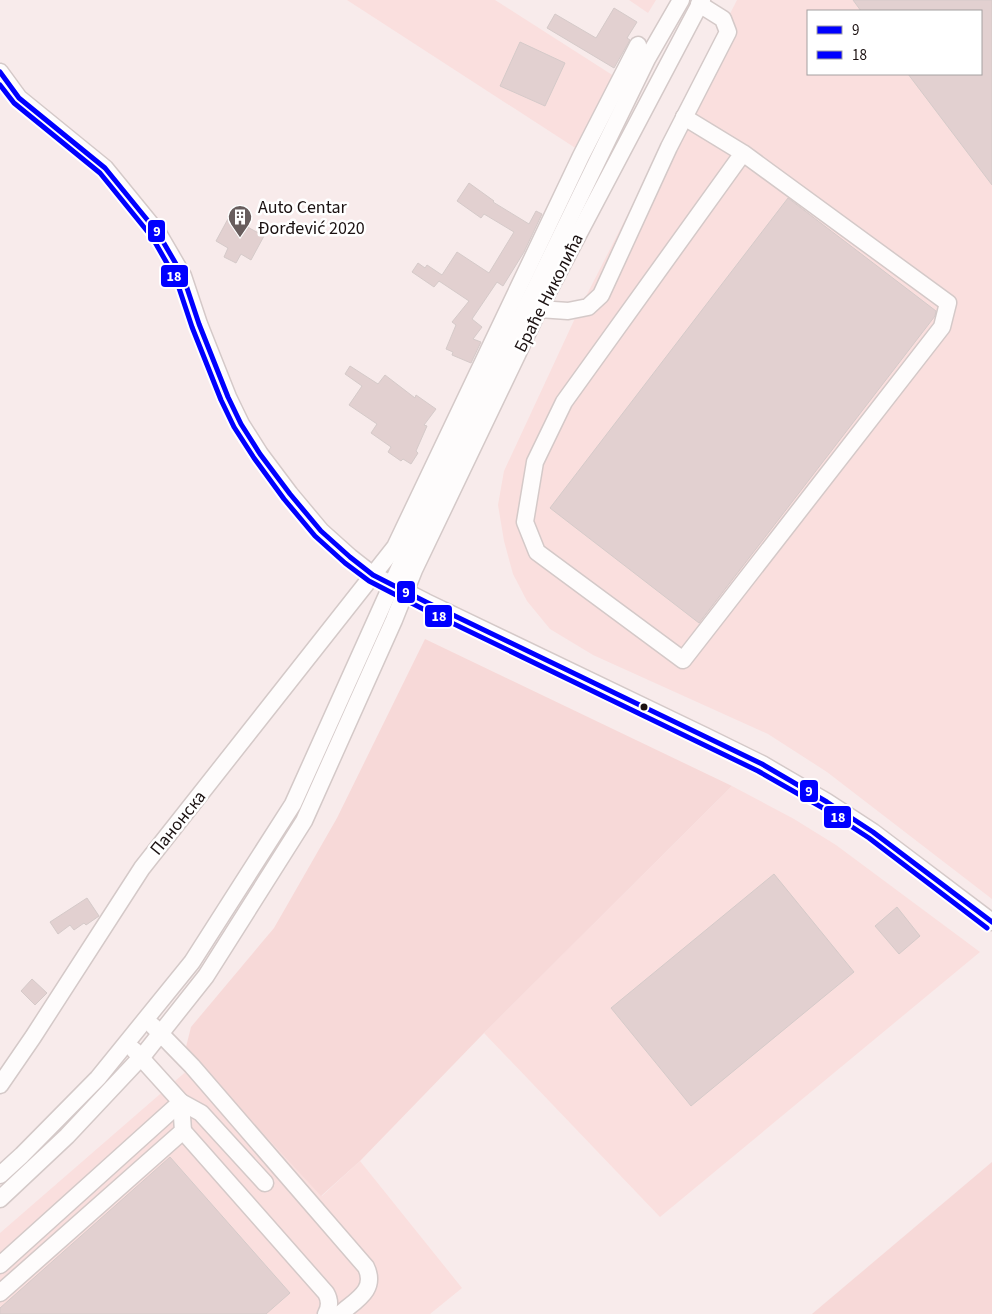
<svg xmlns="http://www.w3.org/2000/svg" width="992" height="1314" font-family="'Source Sans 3',sans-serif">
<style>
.built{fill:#fadfde;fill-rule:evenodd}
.green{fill:#f7d9d8}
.building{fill:#e2d0d0;stroke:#d5cac9}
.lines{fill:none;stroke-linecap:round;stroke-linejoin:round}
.minor-casing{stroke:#d4c9c8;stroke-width:19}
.minor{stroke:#fefcfc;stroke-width:16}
.bus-1-casing{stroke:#fff;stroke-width:9}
.bus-2-casing{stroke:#fff;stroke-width:9}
.bus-1{stroke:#00f;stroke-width:5}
.bus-2{stroke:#00f;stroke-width:5}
.bus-dot{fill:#1b1111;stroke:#fff;stroke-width:2}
.labels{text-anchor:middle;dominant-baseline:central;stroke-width:5;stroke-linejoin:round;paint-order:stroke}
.poi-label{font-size:18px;fill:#1b1111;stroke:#fff;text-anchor:start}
.street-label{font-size:18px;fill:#1b1111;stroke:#fff}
.line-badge{stroke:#fff;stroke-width:2}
.badge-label{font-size:14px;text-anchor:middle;font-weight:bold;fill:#fff}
</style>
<rect width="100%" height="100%" fill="#f8ebeb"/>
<!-- built -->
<g class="built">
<path d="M347,0H495L617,78L580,151Z"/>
<path d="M629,0H656L648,13Z"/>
<path d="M737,0H992V899L827,772L768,734L593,655L550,629L527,601L513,574L504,541L498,505L504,471L577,314ZM808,11H981V74H808Z"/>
<path d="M732,786L794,819L836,845L980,952L660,1217L484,1033Z"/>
<path d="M197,1062L322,1196L360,1161L462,1288L430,1314H0V1233Z"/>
</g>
<!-- green -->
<g class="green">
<path d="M425,639L732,786L484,1033L360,1161L321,1196L197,1062L186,1047L191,1027L274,928L337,818Z"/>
<path d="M992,1162V1314H812Z"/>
</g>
<!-- building -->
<g class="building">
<path d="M853,0H992V185L908,74H981V11H861Z"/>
<path d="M614,8L637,22L627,38L630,40L614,68L547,28L555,14L596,38Z"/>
<path d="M520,42L565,63L545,106L500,86Z"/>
<path d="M469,183L494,201L493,202L529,224L536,211L542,214L524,252L503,286L497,282L472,319L482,327L473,339L481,342L471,363L452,355L453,352L446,349L456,325L452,322L469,301L439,281L434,287L412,272L418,263L425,268L427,265L442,275L457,252L489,273L514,232L484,214L481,218L457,201Z"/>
<path d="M788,198L936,311L935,316L699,623L550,508Z"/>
<path d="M229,217L264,236L251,260L241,254L236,263L224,257L228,248L216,241Z"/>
<path d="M350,366L378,384L385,375L415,398L416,395L436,409L424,425L427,426L416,451L418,453L411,464L403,459L401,461L388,452L391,447L371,433L377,424L349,405L362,386L345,374Z"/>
<path d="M774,874L854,972L691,1106L611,1008Z"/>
<path d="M87,898L99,916L86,925L84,923L74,930L70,925L58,934L50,922Z"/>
<path d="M897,907L920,936L899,954L875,926Z"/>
<path d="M32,979L47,993L35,1005L21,991Z"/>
<path d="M170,1157L290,1293L266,1314H0V1308Z"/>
</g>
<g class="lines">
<!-- minor casing -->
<g class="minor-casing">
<g id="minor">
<path d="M0,72L19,98L105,168L158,233L183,276L199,324L228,397L241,424L260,454L290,494L321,531L350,557L373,575L426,602L705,736L762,764L827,802L873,832L992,922"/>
<path d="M684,117L743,153L564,402L535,462L525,522L537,552L683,660L942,327L948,303L743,153"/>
<path d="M539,309L568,311L588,307L601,295L669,147L728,32L723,19L699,4"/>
<path d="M153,1026L192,1066L366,1267C377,1290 356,1300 340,1314"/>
<path d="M0,1085L33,1037L142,868L395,547L581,156L638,45"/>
<path d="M183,1131L326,1293C330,1300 330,1307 326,1314"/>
<path d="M0,1175L22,1155L98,1078L192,962L293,804L401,564L647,59L681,0"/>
<path d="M0,1199L67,1136L145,1053L206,976L304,821L394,620L414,570L539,309L702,0"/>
<path d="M0,1265L181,1102L201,1113L265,1183"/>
<path d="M0,1293L183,1131L181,1102L134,1050"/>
</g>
</g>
<!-- minor -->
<use href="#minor" class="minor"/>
<!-- bus-1 casing -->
<g class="bus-1-casing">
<path id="bus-1" d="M0,72L19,98L105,168L158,233L183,276L199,324L228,397L241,424L260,454L290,494L321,531L350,557L373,575L426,602L762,764L827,802L873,832L992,922"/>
</g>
<!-- bus-2 casing -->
<g class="bus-2-casing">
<path id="bus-2" d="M0,85L14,103L100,173L152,237L176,279L192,327L221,400L234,427L254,458L284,499L315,536L345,563L369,581L423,609L758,771L823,808L869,838L987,928"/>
</g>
<!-- bus-1 -->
<use href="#bus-1" class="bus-1"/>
<!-- bus-2 -->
<use href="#bus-2" class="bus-2"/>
</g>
<!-- icons -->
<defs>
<g id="building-pin" transform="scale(1.25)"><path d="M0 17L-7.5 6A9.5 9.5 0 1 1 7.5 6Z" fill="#685d5d" stroke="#fff"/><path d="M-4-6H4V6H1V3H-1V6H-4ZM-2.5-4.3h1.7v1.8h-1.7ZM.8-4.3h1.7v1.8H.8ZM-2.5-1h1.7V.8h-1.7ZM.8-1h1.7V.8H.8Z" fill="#fff"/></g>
</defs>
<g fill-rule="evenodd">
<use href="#building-pin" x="240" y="217"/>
</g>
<!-- markers -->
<circle class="bus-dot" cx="644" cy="707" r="4.5"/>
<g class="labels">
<!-- poi labels -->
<g class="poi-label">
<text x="258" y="207">Auto Centar<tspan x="258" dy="21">Đorđević 2020</tspan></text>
</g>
<!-- street labels -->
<g class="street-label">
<text transform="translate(549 293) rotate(-63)">Браће Николића</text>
<text transform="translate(178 823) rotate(-51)">Панонска</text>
</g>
</g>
<g class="line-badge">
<rect x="147" y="219" width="19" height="24" rx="5" fill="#00f"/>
<rect x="160" y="264" width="29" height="24" rx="5" fill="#00f"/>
<rect x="396" y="580" width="20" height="24" rx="5" fill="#00f"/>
<rect x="424" y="604" width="29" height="24" rx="5" fill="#00f"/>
<rect x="799" y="779" width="20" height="24" rx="5" fill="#00f"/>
<rect x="823" y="805" width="29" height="24" rx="5" fill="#00f"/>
</g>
<g class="badge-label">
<text x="157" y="236">9</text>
<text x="174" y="281">18</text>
<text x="406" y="597">9</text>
<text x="439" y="621">18</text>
<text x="809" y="796">9</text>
<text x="838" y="822">18</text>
</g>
<!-- legend -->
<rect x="807" y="10" width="175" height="65" fill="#ffffff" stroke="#a4a0a0"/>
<rect x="817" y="26" width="25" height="8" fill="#0000ff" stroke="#a4a0a0"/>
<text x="852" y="35" font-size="15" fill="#1b1111">9</text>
<rect x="817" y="51" width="25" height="8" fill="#0000ff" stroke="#a4a0a0"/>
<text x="852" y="60" font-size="15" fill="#1b1111">18</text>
</svg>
